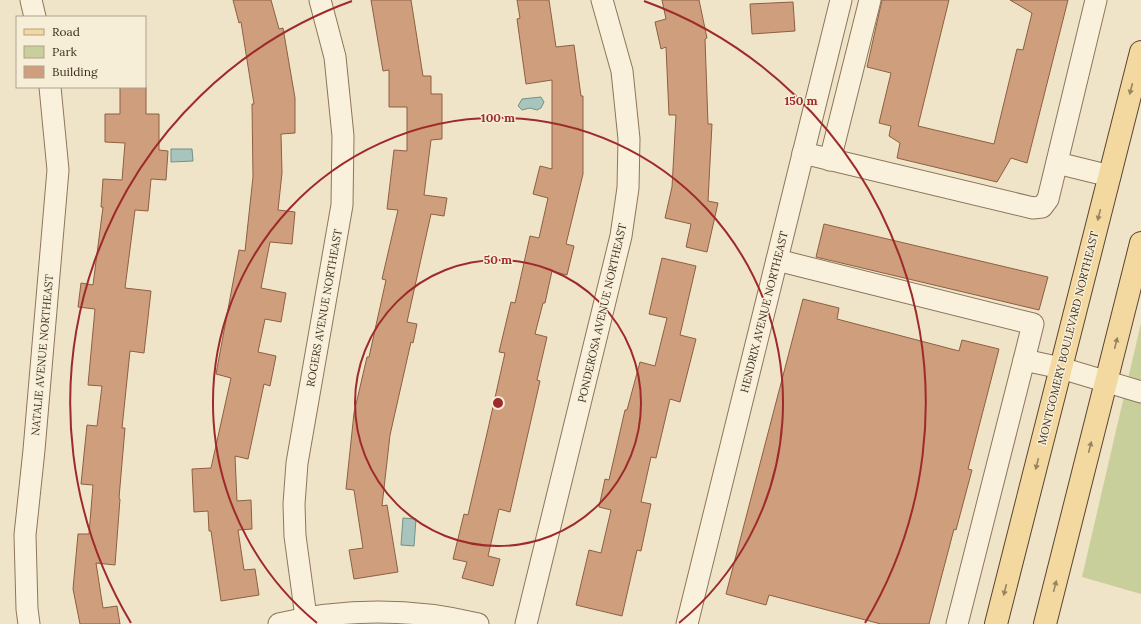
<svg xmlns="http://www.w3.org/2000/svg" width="1141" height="624" font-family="Lora,serif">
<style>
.green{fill:#c9cf9b}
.water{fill:#a9c4bc;stroke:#6f938a}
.building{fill:#cf9f7d;stroke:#8d5f41}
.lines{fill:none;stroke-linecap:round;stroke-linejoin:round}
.minor-casing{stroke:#8d765c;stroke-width:23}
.major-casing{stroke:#5b4430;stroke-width:24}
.minor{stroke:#faf1dc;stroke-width:21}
.major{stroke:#f3d9a0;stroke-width:22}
.oneway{fill:#988460}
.ring{fill:none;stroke:#9e2a2b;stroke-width:2}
.labels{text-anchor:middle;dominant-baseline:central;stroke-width:3;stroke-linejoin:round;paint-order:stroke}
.street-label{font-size:11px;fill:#3d2e20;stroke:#f7eed8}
.centre{fill:#9e2a2b;stroke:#f7eed8;stroke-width:2}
.ring-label{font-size:12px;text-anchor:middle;font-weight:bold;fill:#9e2a2b;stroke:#f7eed8;stroke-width:3;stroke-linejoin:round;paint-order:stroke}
</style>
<rect width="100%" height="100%" fill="#f0e4c8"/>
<!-- green -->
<path class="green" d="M1141,323V594L1082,577Z"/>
<!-- water -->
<g class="water">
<path d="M541,97L544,102L541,108L537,110L530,108L522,110L518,106L522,99Z"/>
<path d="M171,149H192L193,161L171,162Z"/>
<path d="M403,518L416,519L414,546L401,545Z"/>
</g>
<!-- building -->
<g class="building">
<path d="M233,0H271L279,29L283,28L295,98V133L281,134L282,173L278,210L295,212L292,244L270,242L261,288L286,293L281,322L265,319L258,352L276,356L270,386L264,384L248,459L235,456L237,501L251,500L252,529L238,530L244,570L255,569L259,595L221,601L211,531H209L208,511L194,512L192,469L211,468L231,378L216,374L239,250L245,251L253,177L252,104H254L241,22L239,23Z"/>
<path d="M371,0H411L423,76H431V94H442V139L431,140L424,195L447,198L444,216L431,214L407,322L417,324L413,343L411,342L390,435L382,506L387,505L398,572L354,579L349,550L363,548L354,490L346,489L354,413L367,357H369L386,280L382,279L398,210L387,209L394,150L407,151V107H389V70L383,71Z"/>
<path d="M517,0H549L556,47L574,45L581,96H583V174L566,244L574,246L567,275L552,271L545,303H543L535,334L547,337L537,380L540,381L510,512L499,509L488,556L500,559L493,586L462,578L467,562L453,559L464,514L468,515L488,429L505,353L499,352L511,302L515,303L530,236L539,238L548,198L533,194L540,166L552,169V80L526,84L517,19L520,18Z"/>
<path d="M662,0H699L707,38L705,39L708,124H712L708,201L718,203L707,252L686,247L691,224L665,218L672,187L676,115H669L666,47L661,49L655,22L666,19Z"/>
<path d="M882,0H949L918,126L994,144L1017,49L1023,50L1032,13L1010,0H1068L1027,163L1011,158L997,182L897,158L900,143L889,136L891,126L879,123L891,73L867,67Z"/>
<path d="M793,2L795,31L752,34L750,4Z"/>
<path d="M120,87H146V114H159V150L168,151L166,180L151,179L148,211L135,210L125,288L151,291L144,353L130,351L122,428H125L119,498L120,499L115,565L96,563L103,608L117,606L120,624H80L73,589L78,534H89L93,485L81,484L87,425L97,426L102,386L88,385L95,309L78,307L81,283L93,285L103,207H101L103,179L122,180L125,143L105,142V114H120Z"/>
<path d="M824,224L1048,277L1039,310L816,257Z"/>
<path d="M662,258L696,266L680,335L696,339L680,402L670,399L656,458L651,457L641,502L651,504L641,551L637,550L622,616L576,605L589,550L601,553L611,510L599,507L605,479L609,480L625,410H627L640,362L655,366L667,318L649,314Z"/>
<path d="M803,299L839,308L837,319L959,351L962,340L999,349L968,469L972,470L956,530L954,529L929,624H881L769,595L766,605L726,594Z"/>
</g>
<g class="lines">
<!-- minor casing -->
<g class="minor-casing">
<g id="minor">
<path d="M31,0L35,17"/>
<path d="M803,153L1033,208L1042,207L1048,199L1096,0"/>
<path d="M830,160L870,0"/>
<path d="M1057,163L1110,176"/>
<path d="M777,260L1033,324L1024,360"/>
<path d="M306,617L295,536L294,504L297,463L342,205L343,136L335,57L320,0"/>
<path d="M29,624L27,609L25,535L34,450L58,170L50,87"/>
<path d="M279,624C343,608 413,608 478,624"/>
<path d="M526,624L621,236L628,188L629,139L622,71L602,0"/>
<path d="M687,624L841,0"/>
<path d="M957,624L1024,360L1061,368L1141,392"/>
</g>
</g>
<!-- major casing -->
<g class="major-casing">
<g id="major">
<path d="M996,624L1141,52"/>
<path d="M1045,624L1141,243"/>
</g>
</g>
<!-- minor -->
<use href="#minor" class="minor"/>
<!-- major -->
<use href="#major" class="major"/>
</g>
<!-- one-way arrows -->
<defs><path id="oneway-solid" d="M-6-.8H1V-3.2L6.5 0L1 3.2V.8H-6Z"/></defs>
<g class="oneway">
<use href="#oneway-solid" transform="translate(1131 89) rotate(104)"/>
<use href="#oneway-solid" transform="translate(1099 215) rotate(104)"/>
<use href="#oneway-solid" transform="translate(1116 343) rotate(-76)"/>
<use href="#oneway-solid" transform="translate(1090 447) rotate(-76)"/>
<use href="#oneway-solid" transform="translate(1037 464) rotate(104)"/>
<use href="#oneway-solid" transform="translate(1055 586) rotate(-76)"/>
<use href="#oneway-solid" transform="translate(1005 590) rotate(104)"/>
</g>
<!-- distance rings -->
<g class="ring">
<circle cx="498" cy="403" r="143"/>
<path d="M317 623A285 285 0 1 1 679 623"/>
<path d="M131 623A428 428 0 0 1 352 1M644 1A428 428 0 0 1 865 623"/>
</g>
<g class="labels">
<!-- street labels -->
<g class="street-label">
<text transform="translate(324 308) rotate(-80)">ROGERS AVENUE NORTHEAST</text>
<text transform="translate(764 312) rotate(-76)">HENDRIX AVENUE NORTHEAST</text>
<text transform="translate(602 313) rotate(-77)">PONDEROSA AVENUE NORTHEAST</text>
<text transform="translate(1068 338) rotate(-76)">MONTGOMERY BOULEVARD NORTHEAST</text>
<text transform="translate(42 355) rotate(-85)">NATALIE AVENUE NORTHEAST</text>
</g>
</g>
<circle cx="498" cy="403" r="6" class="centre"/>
<g class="ring-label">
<text x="801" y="105">150 m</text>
<text x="498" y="122">100 m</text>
<text x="498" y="264">50 m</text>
</g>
<!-- legend -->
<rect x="16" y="16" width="130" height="72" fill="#f7eed8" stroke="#ada18e"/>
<rect x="24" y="29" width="20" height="6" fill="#f3d9a0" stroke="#ada18e"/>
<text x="52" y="36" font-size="12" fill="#3d2e20">Road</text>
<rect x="24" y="46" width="20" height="12" fill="#c9cf9b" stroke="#ada18e"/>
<text x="52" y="56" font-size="12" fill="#3d2e20">Park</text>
<rect x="24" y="66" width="20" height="12" fill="#cf9f7d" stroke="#ada18e"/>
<text x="52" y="76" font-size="12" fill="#3d2e20">Building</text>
</svg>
